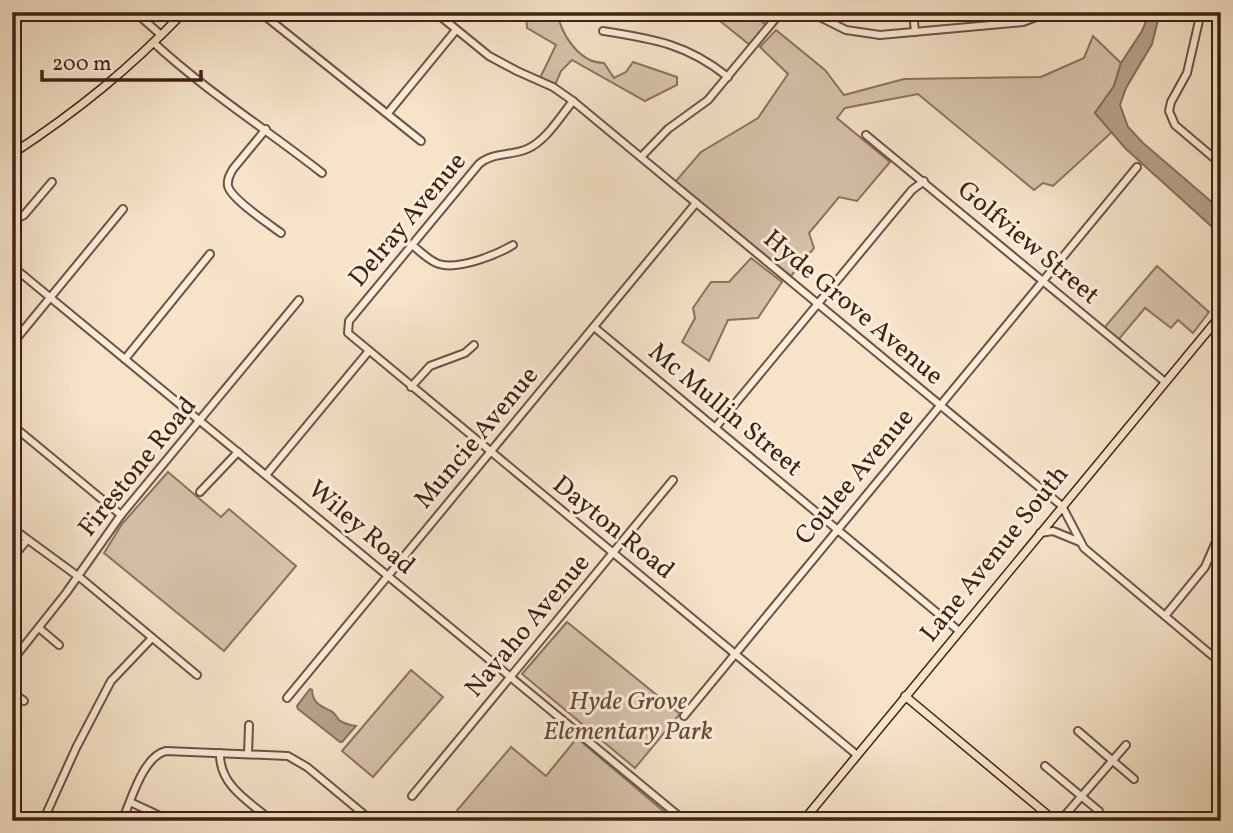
<svg xmlns="http://www.w3.org/2000/svg" width="1233" height="833" font-family="Vollkorn,serif">
<style>
.green{fill:#d7c2a9;stroke:#8c725e;stroke-width:2}
.water{fill:#b8a18b;stroke:#886e5b;stroke-width:2}
.lines{fill:none;stroke-linecap:round;stroke-linejoin:round}
.minor-casing{stroke:#6e5241;stroke-width:10}
.major-casing{stroke:#402214;stroke-width:10}
.minor{stroke:#f9eddb;stroke-width:6}
.major{stroke:#f6e3c8;stroke-width:7}
.labels{text-anchor:middle;dominant-baseline:central;stroke-width:6;stroke-linejoin:round;paint-order:stroke}
.street-label{font-size:26px;fill:#402214;stroke:#f9eddb}
.park-label{font-size:26px;font-style:italic;fill:#664a39;stroke:#f9eddb}
</style>
<rect width="100%" height="100%" fill="#f6e3c8"/>
<filter id="stains"><feTurbulence type="fractalNoise" baseFrequency=".00286" numOctaves="4"/><feColorMatrix values="0 0 0 0 .2 0 0 0 0 .09 0 0 0 0 .02 0 0 0 .5 -.17"/></filter>
<radialGradient id="worn" r=".72"><stop offset=".6" stop-color="#630" stop-opacity="0"/><stop offset="1" stop-color="#630" stop-opacity=".3"/></radialGradient>
<!-- green -->
<g class="green">
<path d="M526,12H557C561,34 579,63 604,63L614,78L626,72L633,62L677,77V85L645,101L572,60L561,71L555,85L540,78L556,45L527,28Z"/>
<path d="M705,12H733L746,19L755,16L766,25L750,45L715,17Z"/>
<path d="M776,30L825,70L844,95L904,79L1041,77L1084,58L1093,36L1121,63L1114,86L1095,113L1112,132L1053,186L1043,183L1034,190L918,94L845,108L837,118L890,162L857,201L839,197L809,233L814,248L791,276L675,182L701,152L758,118L788,74L760,47Z"/>
<path d="M751,258L782,282L758,318L728,320L709,361L682,342L695,318L693,308L711,282H729Z"/>
<path d="M1157,266L1209,312L1193,333L1178,320L1171,328L1145,308L1119,339L1104,328Z"/>
<path d="M168,472L221,517L229,509L296,566L224,651L104,553L122,524Z"/>
<path d="M567,622L680,714L635,768L522,674Z"/>
<path d="M411,670L443,697L373,777L342,751Z"/>
<path d="M577,738L675,821H448L511,747L546,776Z"/>
</g>
<!-- water -->
<g class="water">
<path d="M1150,12H1160L1152,44L1126,88L1120,105L1128,127L1143,143L1221,210V235L1125,148L1095,113L1114,86L1121,63L1142,31Z"/>
<path d="M310,689L312,690C313,704 321,706 331,711C335,713 336,716 339,720C344,724 350,725 356,726L342,742H340L298,709L297,706Z"/>
</g>
<g class="lines">
<!-- minor casing -->
<g class="minor-casing">
<g id="minor">
<path d="M135,12L161,35"/>
<path d="M260,12L421,141"/>
<path d="M435,12L489,56L517,71L553,87L573,101L1062,506L1084,548L1221,663"/>
<path d="M810,12L846,30L880,35L1023,22L1049,12"/>
<path d="M913,12L915,32"/>
<path d="M1201,12L1187,73L1171,102L1169,111L1175,125L1221,164"/>
<path d="M603,31C654,39 687,44 728,77"/>
<path d="M154,43C206,91 266,129 322,173"/>
<path d="M573,101C560,117 546,141 527,149C511,156 493,152 479,164L349,321L348,333L857,755"/>
<path d="M388,113L456,30"/>
<path d="M266,129L233,169C230,174 227,179 228,186C231,199 269,224 281,233"/>
<path d="M866,135L1165,382"/>
<path d="M641,157L668,129L708,100L781,12"/>
<path d="M12,221L24,215L52,182"/>
<path d="M412,245C420,251 429,261 439,264C459,270 496,255 513,245"/>
<path d="M12,266L685,821"/>
<path d="M594,327L959,631"/>
<path d="M12,344L123,209"/>
<path d="M125,359L210,254"/>
<path d="M411,387L430,366L465,353L474,345"/>
<path d="M12,425L121,515"/>
<path d="M715,428L912,190L924,181"/>
<path d="M266,475L368,352"/>
<path d="M200,492L238,452"/>
<path d="M12,528L83,580L197,675"/>
<path d="M1040,533L1053,531L1080,542"/>
<path d="M12,558L27,540"/>
<path d="M1165,616L1205,567L1221,530"/>
<path d="M39,628L59,645"/>
<path d="M12,661L66,593L121,515L299,300"/>
<path d="M12,692L24,701"/>
<path d="M287,698L696,203"/>
<path d="M684,716L1137,167"/>
<path d="M1078,731L1134,779"/>
<path d="M220,753C219,786 250,802 272,821"/>
<path d="M248,754L249,725"/>
<path d="M1045,766L1099,811"/>
<path d="M412,796L673,480"/>
<path d="M130,802L171,821"/>
<path d="M43,821L76,748L111,681L152,638"/>
<path d="M122,821C131,801 143,756 166,751L288,756L307,767L372,821"/>
<path d="M1060,821L1126,745"/>
</g>
</g>
<!-- major casing -->
<g class="major-casing">
<g id="major">
<path d="M12,154C79,110 129,69 184,12"/>
<path d="M905,696L1055,821"/>
<path d="M803,821L1221,315"/>
</g>
</g>
<!-- minor -->
<use href="#minor" class="minor"/>
<!-- major -->
<use href="#major" class="major"/>
</g>
<g class="labels">
<!-- street labels -->
<g class="street-label">
<text transform="translate(408 220) rotate(-50)">Delray Avenue</text>
<text transform="translate(1028 243) rotate(40)">Golfview Street</text>
<text transform="translate(853 308) rotate(40)">Hyde Grove Avenue</text>
<text transform="translate(725 410) rotate(40)">Mc Mullin Street</text>
<text transform="translate(477 438) rotate(-50)">Muncie Avenue</text>
<text transform="translate(138 467) rotate(-51)">Firestone Road</text>
<text transform="translate(855 477) rotate(-50)">Coulee Avenue</text>
<text transform="translate(361 528) rotate(40)">Wiley Road</text>
<text transform="translate(613 528) rotate(39)">Dayton Road</text>
<text transform="translate(995 554) rotate(-51)">Lane Avenue South</text>
<text transform="translate(528 626) rotate(-50)">Navaho Avenue</text>
</g>
<!-- park labels -->
<g class="park-label">
<text x="628" y="702">Hyde Grove<tspan x="628" dy="30">Elementary Park</tspan></text>
</g>
</g>
<!-- margin -->
<rect width="1233" height="833" fill="none" stroke="#f6e3c8" stroke-width="42"/>
<rect x="14" y="14" width="1205" height="805" fill="none" stroke="#402214" stroke-width="3.5"/>
<rect x="21" y="21" width="1191" height="791" fill="none" stroke="#402214" stroke-width="2"/>
<!-- scale -->
<path d="M42 70v10h159v-10" fill="none" stroke="#402214" stroke-width="3.5"/>
<text x="52" y="70" font-size="21" fill="#402214" stroke="#f9eddb" stroke-width="5" paint-order="stroke">200 m</text>
<rect width="100%" height="100%" filter="url(#stains)"/>
<rect width="100%" height="100%" fill="url(#worn)"/>
</svg>
